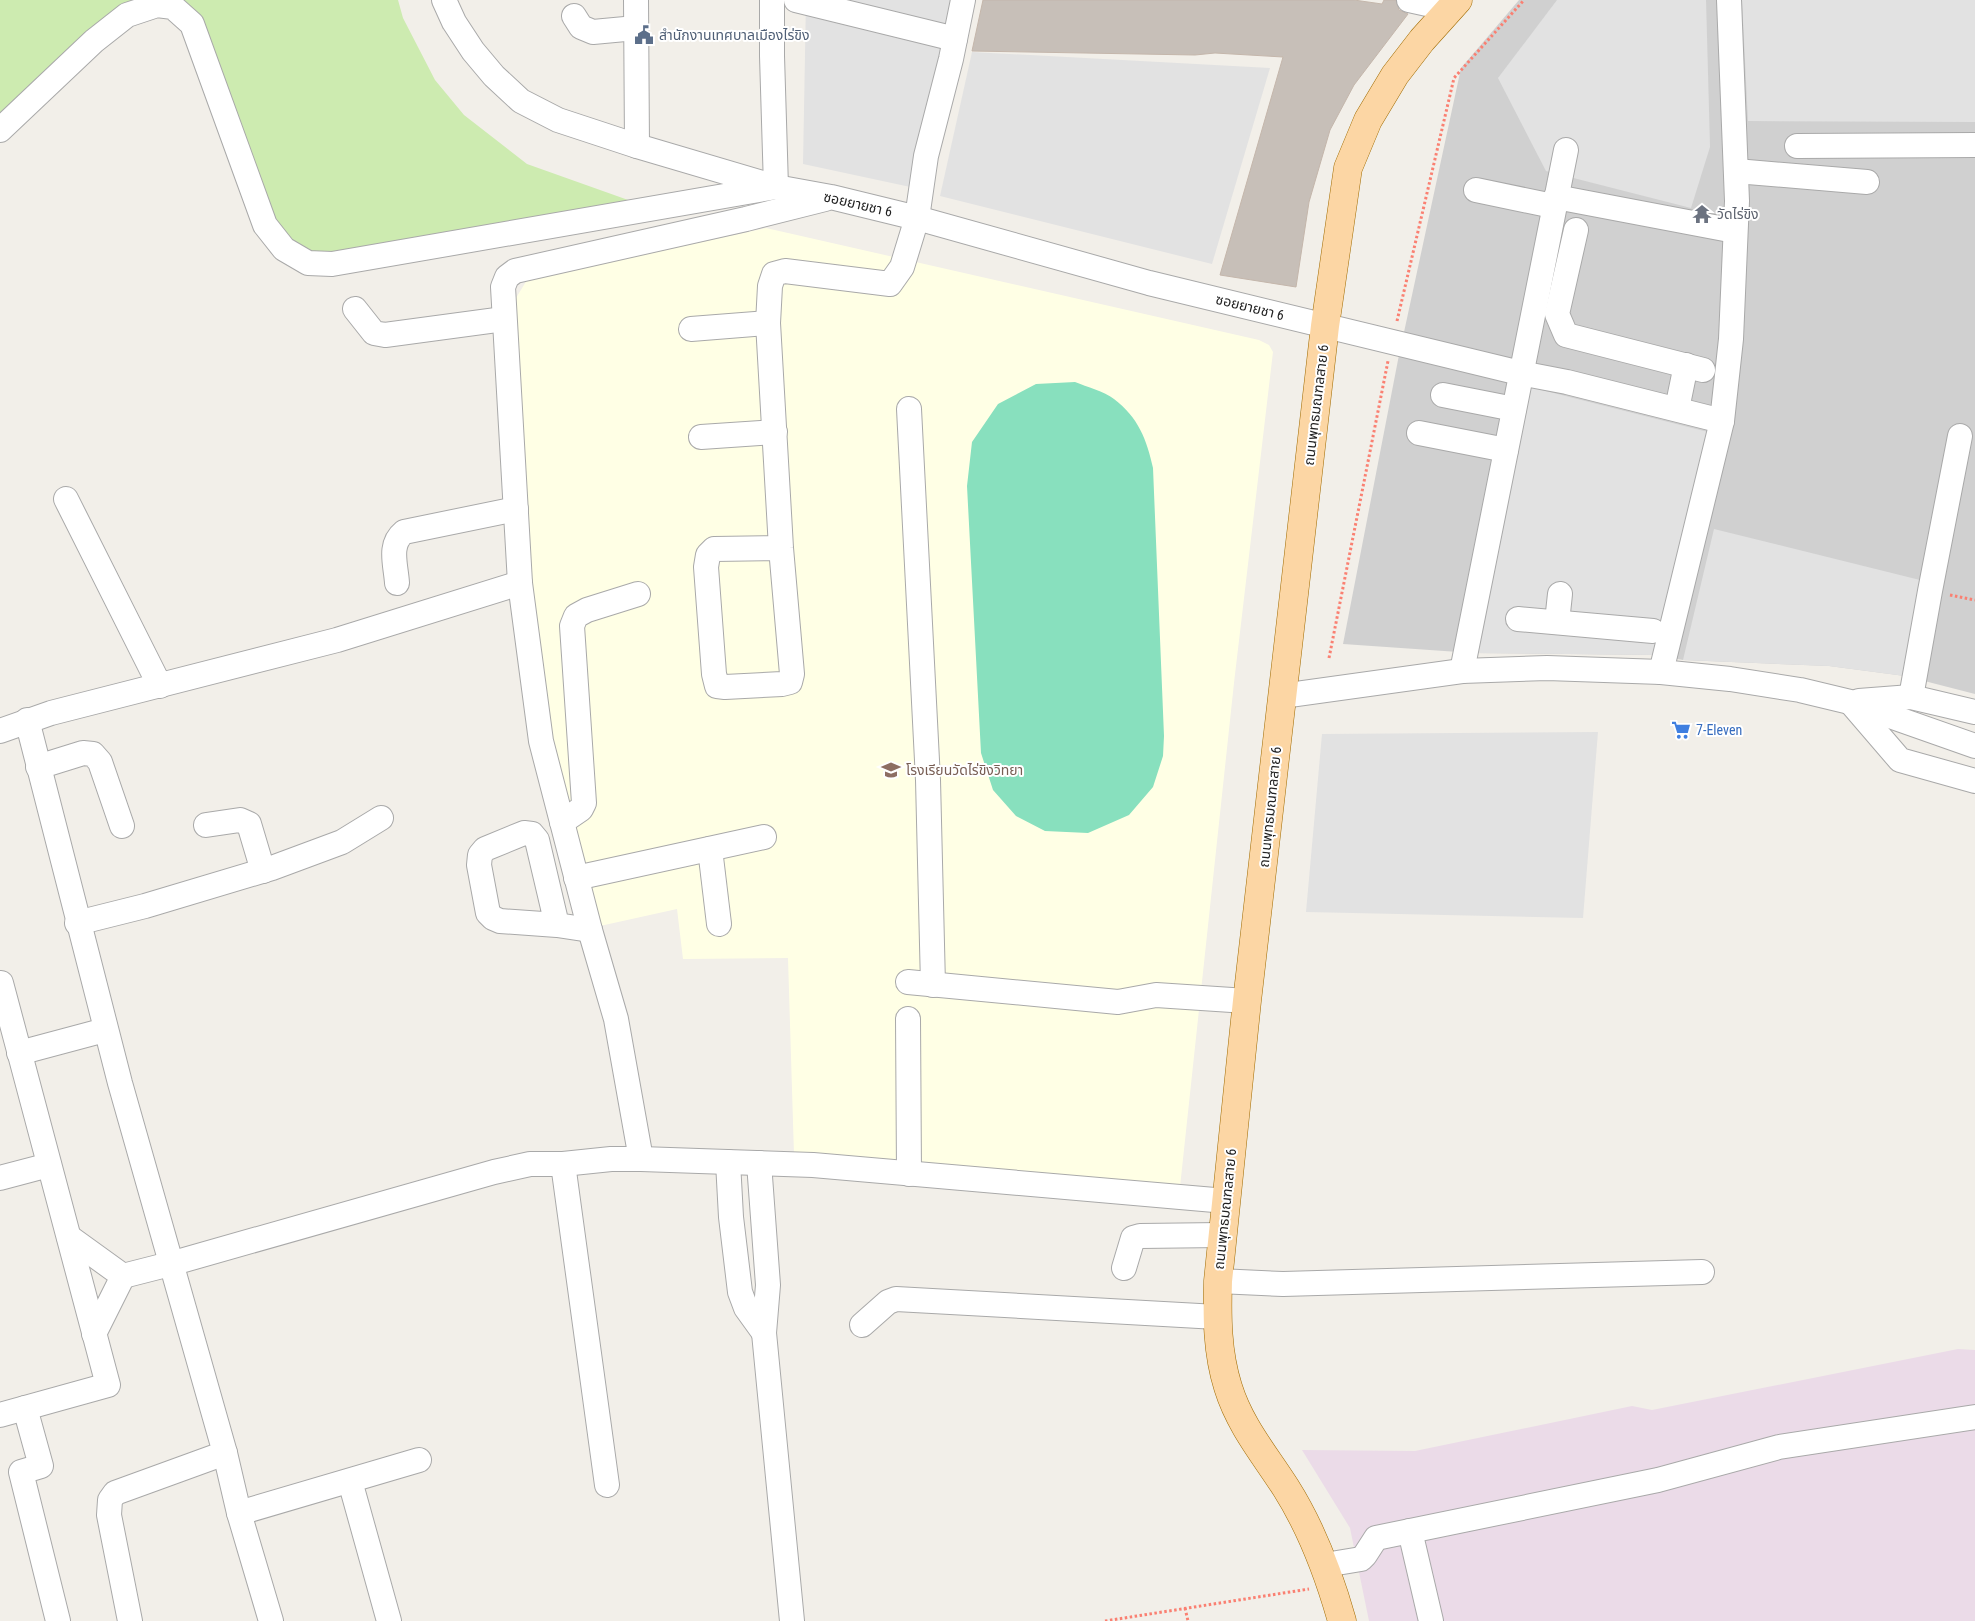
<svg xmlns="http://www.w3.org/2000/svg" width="1975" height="1621" font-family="'Roboto Condensed','Noto Sans Thai',sans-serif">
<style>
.industrial{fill:#ebdbe8}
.education{fill:#ffffe5}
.religious{fill:#d0d0d0}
.grass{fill:#cdebb0}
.pitch{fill:#88e0be}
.parking{fill:#e2e2e2}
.building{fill:#c7bfb8;stroke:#c4b6ab}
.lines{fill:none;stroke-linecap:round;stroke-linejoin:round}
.minor-casing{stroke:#a9a9a9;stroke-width:26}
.major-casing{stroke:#a06b00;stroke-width:29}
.path{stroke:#fa8072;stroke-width:3;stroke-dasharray:2.5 2.5;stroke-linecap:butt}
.minor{stroke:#fff;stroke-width:24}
.major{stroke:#fcd6a4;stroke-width:28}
.labels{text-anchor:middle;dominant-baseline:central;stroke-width:4;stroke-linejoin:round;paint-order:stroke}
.service-label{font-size:14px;fill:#4e5e75;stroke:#fff;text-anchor:start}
.street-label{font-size:14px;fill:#222;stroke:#fff}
.worship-label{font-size:14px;fill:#5b616d;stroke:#fff;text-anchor:start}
.shop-label{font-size:14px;fill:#366cbe;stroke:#fff;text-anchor:start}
.education-label{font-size:14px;fill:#785e54;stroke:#fff;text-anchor:start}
</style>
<rect width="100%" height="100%" fill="#f2efe9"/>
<!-- industrial -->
<path class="industrial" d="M1958,1349L1975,1350V1621H1369L1350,1528L1302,1450L1415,1451L1632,1406L1652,1410Z"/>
<!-- education -->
<path class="education" d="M766,228L1259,340L1269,345L1273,352L1234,683L1180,1187L794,1155L788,958L683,959L677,909L600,926L542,707L508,311L527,280Z"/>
<!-- religious -->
<path class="religious" d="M1519,0H1975V694L1905,676L1829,666L1683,660L1656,655L1473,653L1343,644L1398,360L1461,68Z"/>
<!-- grass -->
<path class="grass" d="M0,0H398L403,18L435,80L464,115L527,164L645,206L332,263L286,248L193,23L153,4L0,114Z"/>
<!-- pitch -->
<path class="pitch" d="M1075,382C1087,387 1104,391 1114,399C1138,417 1147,440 1153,468L1164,736L1163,756L1153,787L1129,815L1088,833L1045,831L1016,816L993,790L981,753L967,486L972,442L998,404L1036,384Z"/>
<!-- parking -->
<g class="parking">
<path d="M806,0H956L915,188L803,164Z"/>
<path d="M1557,0H1706L1710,147L1691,208L1546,171L1498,78Z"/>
<path d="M1742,0H1975V122L1748,121Z"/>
<path d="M972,52L1270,68L1212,264L940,196Z"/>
<path d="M1526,386L1708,432L1656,655L1473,653Z"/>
<path d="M1714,529L1924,581L1905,676L1829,666L1683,660Z"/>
<path d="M1598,732L1583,918L1306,912L1322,734Z"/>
</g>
<!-- building -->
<path class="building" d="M983,0H1354L1382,4L1384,0H1396L1399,10L1408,14L1354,85L1330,130L1309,202L1296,287L1220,275L1283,57L1215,53L1195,55L972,51Z"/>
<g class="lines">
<!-- minor casing -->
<g class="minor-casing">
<g id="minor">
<path d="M444,0L454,22L473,51L494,76L521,101L558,120L637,146L776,187L831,197L917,218L1149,283L1520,373L1567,382L1722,421"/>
<path d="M636,0L637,146"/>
<path d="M796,0L955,39"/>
<path d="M1409,0L1450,9"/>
<path d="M574,16L581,27L593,32L636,28"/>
<path d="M0,130L94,41L127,15L157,5L173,7L192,24L265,225L284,249L308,263L332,264L776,187L772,56V0"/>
<path d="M1797,146L1975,145"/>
<path d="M1736,171L1867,182"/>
<path d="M1476,190L1553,206"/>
<path d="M1556,197L1735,231"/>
<path d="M1576,230L1557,314L1566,335L1703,370"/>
<path d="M355,309L374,333L385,335L504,319"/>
<path d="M691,329L768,323"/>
<path d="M1443,395L1514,409"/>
<path d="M909,409L928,780L933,985"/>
<path d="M1677,409L1686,365"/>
<path d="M1419,433L1506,450"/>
<path d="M701,437L775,432"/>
<path d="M66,499L160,686"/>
<path d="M781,548L714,549L708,555L706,567L714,674L717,686L725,687L782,684L790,682L792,674L781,548L768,323L770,286L774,274L785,271L890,284L902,267L917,218L926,156L951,59L963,0"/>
<path d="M397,583C396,565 388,545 404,532L516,509"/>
<path d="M1518,619L1653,631"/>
<path d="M1557,622L1560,594"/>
<path d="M1462,671L1566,150"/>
<path d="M1661,672L1722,421L1731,339L1737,201L1729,0"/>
<path d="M1282,696L1462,671L1547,668L1661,672L1730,679L1800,690L1850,702L1975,746"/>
<path d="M1911,697L1930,591L1960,436"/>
<path d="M1859,701L1911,697L1975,712"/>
<path d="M1851,703L1900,760L1975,781"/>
<path d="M27,720L120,1083L225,1453L115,1493L110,1500L109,1515L130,1621"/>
<path d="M0,731L51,713L337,640L520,583"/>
<path d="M38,767L83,753L93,754L100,762L122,826"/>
<path d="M562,822L581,809L584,803L572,626L576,616L587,610L638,594"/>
<path d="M206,825L240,820L249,824L263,871"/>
<path d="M710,849L719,924"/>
<path d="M576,878L764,837"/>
<path d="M77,923L145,906L272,868L342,842L381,818"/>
<path d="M557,925L537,840L532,834L524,833L485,849L480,855L479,865L488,913L493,918L500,921L557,925L590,930"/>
<path d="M908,982L1118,1002L1156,995L1247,1001"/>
<path d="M908,1019L909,1174"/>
<path d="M19,1053L105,1030"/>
<path d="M641,1159L616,1019L590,930L541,741L520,583L503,287L507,277L515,271L746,219L825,199"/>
<path d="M728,1162L731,1217L740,1292L746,1308L764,1333"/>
<path d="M759,1163L768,1285L764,1333L792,1621"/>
<path d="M563,1164L607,1485"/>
<path d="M0,1178L49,1165"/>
<path d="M69,1237L123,1276L94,1334"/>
<path d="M1124,1268L1133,1238L1140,1236L1221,1235"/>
<path d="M123,1276L170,1264L494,1172L530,1164H563L611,1159H641L813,1165L1226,1201"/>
<path d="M1218,1281L1283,1284L1702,1272"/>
<path d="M862,1325L888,1302L896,1299L1217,1317"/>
<path d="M25,1408L41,1466L21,1472L58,1621"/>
<path d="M0,1415L108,1385L1,983"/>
<path d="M225,1453L239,1513L271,1621"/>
<path d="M350,1481L389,1621"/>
<path d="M239,1513L419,1460"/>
<path d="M1410,1531L1431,1621"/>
<path d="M1325,1565L1361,1559L1365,1555L1376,1538L1658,1480L1779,1447L1975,1417"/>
</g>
</g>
<!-- major casing -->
<g class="major-casing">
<path id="major" d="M1342,1621C1329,1575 1312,1529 1286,1488C1265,1455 1240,1426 1228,1387C1217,1352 1217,1317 1218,1281L1247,1001L1325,326L1348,168L1368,120L1395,75L1422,40L1458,0"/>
</g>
<!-- path -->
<g class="path">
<path d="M1397,321L1454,78L1524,0"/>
<path d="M1950,595L1975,600"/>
<path d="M1329,658L1388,361"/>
<path d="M1185,1608L1188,1621"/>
<path d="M1105,1621L1309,1589"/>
</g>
<!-- minor -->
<use href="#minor" class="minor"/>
<!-- major -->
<use href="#major" class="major"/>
</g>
<!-- icons -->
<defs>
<g id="civic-bare" transform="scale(1.5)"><path d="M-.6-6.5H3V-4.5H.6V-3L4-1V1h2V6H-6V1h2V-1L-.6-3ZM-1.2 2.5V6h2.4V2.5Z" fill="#5c6f8a" stroke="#fff" stroke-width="2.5" paint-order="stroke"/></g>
<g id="temple-bare" transform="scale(1.5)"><path d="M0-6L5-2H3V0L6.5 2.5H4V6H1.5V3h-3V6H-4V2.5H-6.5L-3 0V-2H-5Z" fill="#6b7280" stroke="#fff" stroke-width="2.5" paint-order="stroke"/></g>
<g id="supermarket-bare" transform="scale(1.5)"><path d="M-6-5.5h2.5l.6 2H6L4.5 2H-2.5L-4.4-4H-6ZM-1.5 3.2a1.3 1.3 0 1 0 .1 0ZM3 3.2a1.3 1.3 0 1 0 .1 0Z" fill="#3f7fe0" stroke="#fff" stroke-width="2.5" paint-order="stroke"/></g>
<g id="school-bare" transform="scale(1.5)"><path d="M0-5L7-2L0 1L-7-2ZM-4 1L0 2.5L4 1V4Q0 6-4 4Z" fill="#8d6e63" stroke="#fff" stroke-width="2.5" paint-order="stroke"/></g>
</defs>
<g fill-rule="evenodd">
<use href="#civic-bare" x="644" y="35"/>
<use href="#temple-bare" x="1702" y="214"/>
<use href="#supermarket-bare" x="1681" y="730"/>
<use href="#school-bare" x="891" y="770"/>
</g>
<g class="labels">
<!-- service labels -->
<g class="service-label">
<text x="659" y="35">สำนักงานเทศบาลเมืองไร่ขิง</text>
</g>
<!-- street labels -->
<g class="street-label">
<text transform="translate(858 204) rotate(13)">ซอยยายชา 6</text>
<text transform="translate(1250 307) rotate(14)">ซอยยายชา 6</text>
<text transform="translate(1316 405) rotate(-83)">ถนนพุทธมณฑลสาย 6</text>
<text transform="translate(1270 807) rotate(-84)">ถนนพุทธมณฑลสาย 6</text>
<text transform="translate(1225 1209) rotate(-84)">ถนนพุทธมณฑลสาย 6</text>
</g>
<!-- worship labels -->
<g class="worship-label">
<text x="1717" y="214">วัดไร่ขิง</text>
</g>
<!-- shop labels -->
<g class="shop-label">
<text x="1696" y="730">7-Eleven</text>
</g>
<!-- education labels -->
<g class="education-label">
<text x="906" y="770">โรงเรียนวัดไร่ขิงวิทยา</text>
</g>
</g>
</svg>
